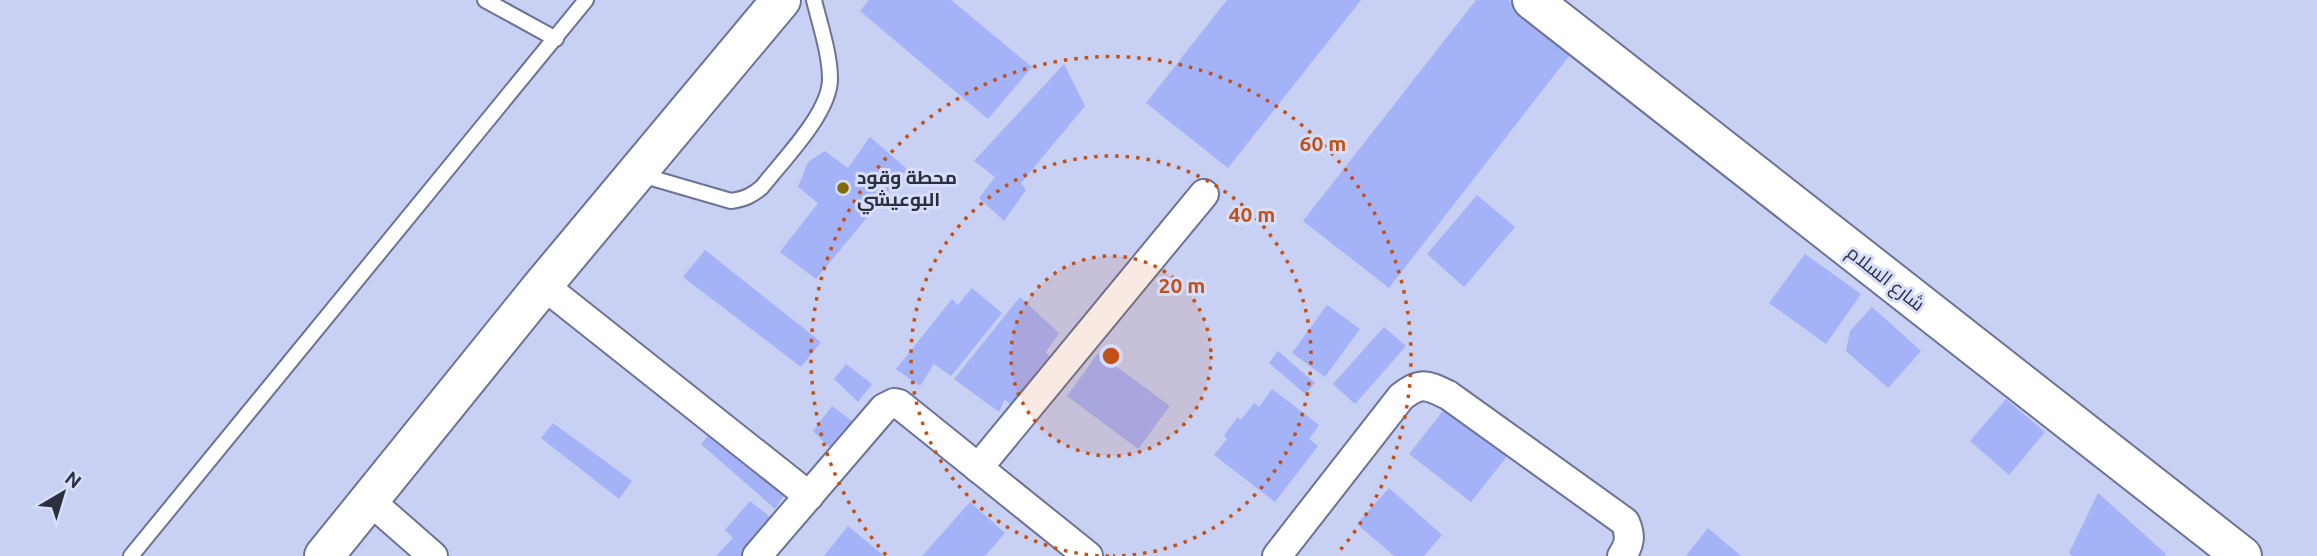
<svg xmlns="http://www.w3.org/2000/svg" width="2317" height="556" font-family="Ubuntu,Cairo,sans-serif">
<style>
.building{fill:#a4b2f8}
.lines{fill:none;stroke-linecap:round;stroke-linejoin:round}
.lane-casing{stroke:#6c7393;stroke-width:18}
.street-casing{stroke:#6c7393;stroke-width:32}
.secondary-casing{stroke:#6c7393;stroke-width:42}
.lane{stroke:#fff;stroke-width:14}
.street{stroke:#fff;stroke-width:28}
.secondary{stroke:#fff;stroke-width:38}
.ring{fill:none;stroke:#c25116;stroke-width:3.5;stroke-dasharray:3.5 7}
.poi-dot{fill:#816c07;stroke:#d7defb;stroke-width:2.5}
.labels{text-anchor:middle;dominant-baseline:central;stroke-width:6;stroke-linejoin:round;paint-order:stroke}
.poi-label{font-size:19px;font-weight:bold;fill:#2c2f3d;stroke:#d7defb;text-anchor:start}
.street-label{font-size:19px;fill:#2c2f3d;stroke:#d7defb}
.centre{fill:#c25116;stroke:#d7defb;stroke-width:3.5}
.ring-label{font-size:21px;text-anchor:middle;font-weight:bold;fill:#c25116;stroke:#d7defb;stroke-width:6;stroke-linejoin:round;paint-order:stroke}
</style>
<rect width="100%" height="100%" fill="#c8d0f4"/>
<!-- building -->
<g class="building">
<path d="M869,0H951L1032,67L988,119L860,11Z"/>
<path d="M1227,0H1361L1228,168L1146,103Z"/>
<path d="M1476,0H1508L1573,51L1389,288L1303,221Z"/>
<path d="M1064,64L1085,106L1021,183L1026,190L1004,221L979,198L995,177L974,161Z"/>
<path d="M870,137L907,169L816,279L780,252L818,203L798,187L808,162L825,151L848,168Z"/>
<path d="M1477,195L1515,227L1464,287L1427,254Z"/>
<path d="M705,250L821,342L801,367L683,277Z"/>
<path d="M1805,254L1861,294L1826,344L1769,303Z"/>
<path d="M972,288L1002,313L951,376L934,364L920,386L896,369L952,299L958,305Z"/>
<path d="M1020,297L1059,333L1046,352L1049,356L1011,406L1005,399L999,412L954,379Z"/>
<path d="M1327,305L1360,329L1325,377L1292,353Z"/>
<path d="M1872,307L1921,351L1888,388L1846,351L1850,331Z"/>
<path d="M1384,327L1406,346L1355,404L1333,384Z"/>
<path d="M1278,351L1315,383L1305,394L1269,363Z"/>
<path d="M1098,353L1170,406L1138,449L1067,396Z"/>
<path d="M846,364L872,384L858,402L834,379Z"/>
<path d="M1272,389L1319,425L1309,439L1318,446L1275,502L1214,455L1227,439L1224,435L1238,417L1241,420L1254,403L1259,407Z"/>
<path d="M2006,399L2045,432L2009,475L1970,441Z"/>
<path d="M832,406L852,421L829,447L813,431Z"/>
<path d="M1446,407L1508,455L1471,502L1409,454Z"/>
<path d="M553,423L632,481L619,499L541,438Z"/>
<path d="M715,428L791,486L775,509L701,444Z"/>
<path d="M1389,488L1442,535L1424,556H1394L1357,524Z"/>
<path d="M2098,493L2166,554L2165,556H2072L2069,553Z"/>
<path d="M750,501L775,521L743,556H716L733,538L725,530Z"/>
<path d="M970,502L1005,533L985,556H922Z"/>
<path d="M848,526L884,556H824Z"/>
<path d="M1708,528L1741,556H1686Z"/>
</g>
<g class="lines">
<!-- lane casing -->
<g class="lane-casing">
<g id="lane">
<path d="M485,0L556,39"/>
<path d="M638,174L731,201C744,199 752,196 762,187C783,160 830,113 830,79C830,54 820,25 814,0"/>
<path d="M131,556L586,0"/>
</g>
</g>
<!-- street casing -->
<g class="street-casing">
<g id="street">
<path d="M543,285L809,496"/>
<path d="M978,468L1204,194"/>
<path d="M369,500L433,556"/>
<path d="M757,556L884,408L894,403L899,404L1088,556"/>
<path d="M1277,556L1401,397C1421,381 1427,385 1448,395L1625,522C1631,535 1630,544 1622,556"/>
</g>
</g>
<!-- secondary casing -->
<g class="secondary-casing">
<g id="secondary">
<path d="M1532,0L2242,556"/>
<path d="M324,556L543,285L781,0"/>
</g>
</g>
<!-- lane -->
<use href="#lane" class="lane"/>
<!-- street -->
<use href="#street" class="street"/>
<!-- secondary -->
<use href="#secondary" class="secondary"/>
</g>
<!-- distance rings -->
<circle cx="1111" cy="356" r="100" fill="#c25116" fill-opacity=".12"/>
<g class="ring">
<circle cx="1111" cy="356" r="100"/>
<path d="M1109 556A200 200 0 1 1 1113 556"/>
<path d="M886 555A300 300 0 1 1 1336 555"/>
</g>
<!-- markers -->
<circle class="poi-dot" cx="843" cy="188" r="7"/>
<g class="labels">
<!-- poi labels -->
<g class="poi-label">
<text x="857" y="177">محطة وقود<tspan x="857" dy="22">البوعيشي</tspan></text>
</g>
<!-- street labels -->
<g class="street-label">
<text transform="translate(1886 278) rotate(38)">شارع السلام</text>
</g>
</g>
<circle cx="1111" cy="356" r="10" class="centre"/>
<g class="ring-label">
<text x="1323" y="151">60 m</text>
<text x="1252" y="222">40 m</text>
<text x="1182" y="293">20 m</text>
</g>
<!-- north arrow -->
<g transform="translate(63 493) rotate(38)" stroke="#d7defb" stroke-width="5" paint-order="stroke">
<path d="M0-5L12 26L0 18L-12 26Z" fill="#2c2f3d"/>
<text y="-10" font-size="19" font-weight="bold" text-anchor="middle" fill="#2c2f3d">N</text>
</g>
</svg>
